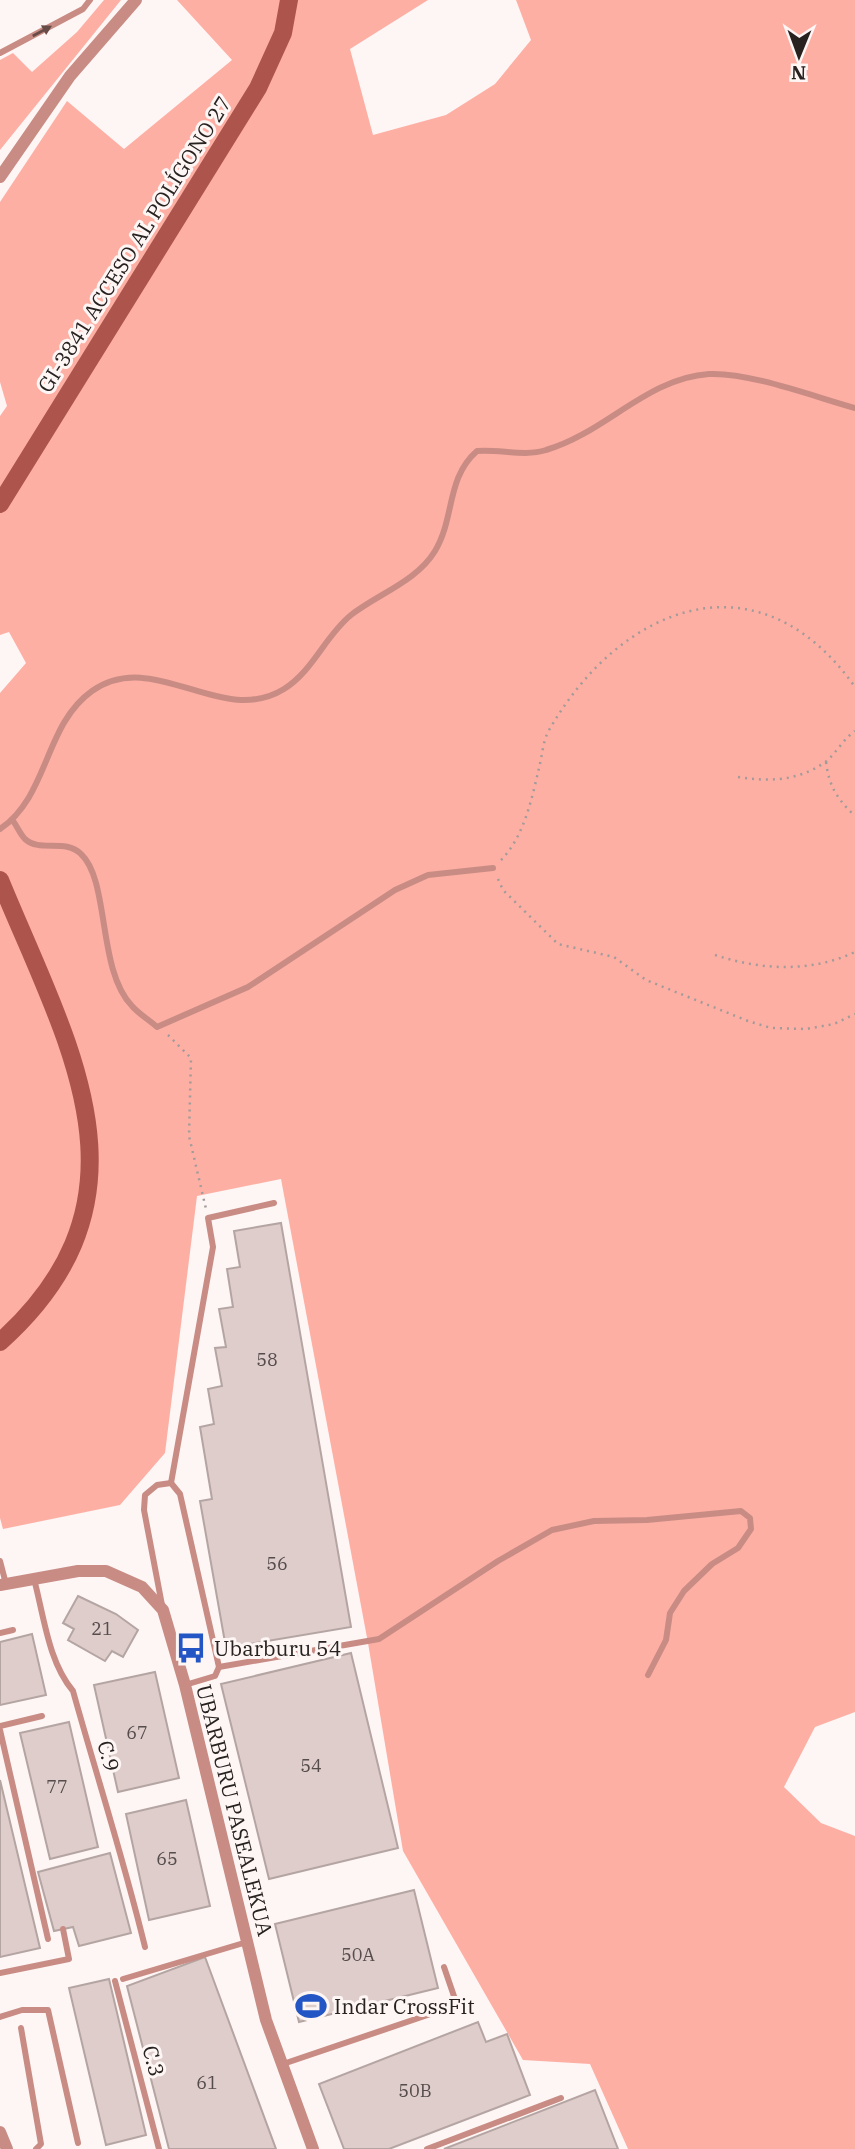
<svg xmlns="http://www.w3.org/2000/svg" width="855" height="2149" font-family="'IBM Plex Serif',serif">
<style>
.green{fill:#feafa4}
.building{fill:#decdcb;stroke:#b5a5a2;stroke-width:2}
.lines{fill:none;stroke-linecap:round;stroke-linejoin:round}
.path{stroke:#a19b9a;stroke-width:2.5;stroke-dasharray:2 5;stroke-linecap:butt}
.service{stroke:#c98c84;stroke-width:6}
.minor{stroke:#c98c84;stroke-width:12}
.secondary{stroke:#ad554c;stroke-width:18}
.oneway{fill:#684c48}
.labels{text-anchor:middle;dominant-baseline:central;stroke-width:6;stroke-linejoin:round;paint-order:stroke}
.number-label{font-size:18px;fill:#554c4b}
.street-label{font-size:21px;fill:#272120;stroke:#fdf6f5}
.poi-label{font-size:21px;fill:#272120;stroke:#fdf6f5;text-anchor:start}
</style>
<rect width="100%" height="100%" fill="#fdf6f5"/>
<!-- green -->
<g class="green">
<path d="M104,0H121L0,150V60L13,53L32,72L77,32Z"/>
<path d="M177,0H428L350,49L373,135L446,115L495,84L531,40L516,0H855V1712L815,1727L784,1787L821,1823L855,1836V2149H628L590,2064L523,2060L403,1851L368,1643L281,1179L197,1196L165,1453L120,1505L3,1529L0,1518V693L26,663L9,632L0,635V416L7,406L0,382V202L67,101L124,149L232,60Z"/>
</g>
<!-- building -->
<g class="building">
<path d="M281,1223L351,1627L226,1648L200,1501L212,1499L200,1427L214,1424L208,1389L222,1386L215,1348L226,1347L219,1309L233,1307L227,1269L240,1267L234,1231Z"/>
<path d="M78,1596L116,1614L138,1630L123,1657L112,1651L105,1661L68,1640L74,1629L63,1623Z"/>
<path d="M32,1634L46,1695L0,1705V1642Z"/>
<path d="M351,1653L398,1848L269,1879L221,1684Z"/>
<path d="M155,1672L179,1778L118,1792L94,1685Z"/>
<path d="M69,1722L98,1847L50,1859L20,1733Z"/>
<path d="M0,1780L40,1948L0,1957Z"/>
<path d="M186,1800L210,1906L149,1920L126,1814Z"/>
<path d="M110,1853L131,1933L79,1946L73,1927L54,1931L38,1872Z"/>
<path d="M414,1890L438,1988L299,2022L275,1924Z"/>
<path d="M205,1957L276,2149H169L127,1986Z"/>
<path d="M109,1979L146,2135L106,2145L69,1988Z"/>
<path d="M478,2022L486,2042L507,2034L530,2095L389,2149H344L319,2084Z"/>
<path d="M595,2090L618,2149H444Z"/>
</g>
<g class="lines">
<!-- path -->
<g class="path">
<path d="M826,762C829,786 837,799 855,816"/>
<path d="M738,777C769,782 797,781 824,763C836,754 843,739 855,731"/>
<path d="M501,860C524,837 532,798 539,768C542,756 543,742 548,732C620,604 759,551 855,687"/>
<path d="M498,879L503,890L558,944L614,957L646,980L748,1021L771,1028L806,1029L834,1024L855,1014"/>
<path d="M715,955C761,970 810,973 855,952"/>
<path d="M168,1035L191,1058L189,1136L206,1209"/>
</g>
<!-- service -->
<g class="service">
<path d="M0,53L83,9L90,0"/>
<path d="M13,821C17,826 20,834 25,839C40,853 65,838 81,854C110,881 97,970 132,1006C139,1014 149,1020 157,1027L248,987L395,890L428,875L493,868"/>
<path d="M0,829C49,796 44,725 92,691C154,647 221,728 284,689C313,671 325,636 351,615C378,594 417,581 435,551C455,518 446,478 477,451C500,449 524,457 546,450C605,433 647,378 709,374C749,372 815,397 855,408"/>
<path d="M171,1483L213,1247L208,1218L274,1203"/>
<path d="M0,1561L6,1584"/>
<path d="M34,1579C44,1616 48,1661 73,1691C97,1777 124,1860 145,1947"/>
<path d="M162,1605L144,1510L145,1495L157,1485L171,1483L180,1494L219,1667L215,1676L185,1685"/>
<path d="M0,1633L13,1630"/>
<path d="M219,1667L379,1639L498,1561L552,1530L594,1521L647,1520L741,1511L750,1518L751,1529L738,1548L712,1564L684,1591L670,1613L666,1640L648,1675"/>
<path d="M0,1726L42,1716"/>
<path d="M0,1730L48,1939"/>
<path d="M0,1973L69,1959L63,1929"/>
<path d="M123,1979L247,1942"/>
<path d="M115,1981L159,2149"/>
<path d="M0,2017L22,2010H48L78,2143"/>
<path d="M21,2028L41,2144L36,2149"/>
<path d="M283,2064L457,2005L444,1967"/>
<path d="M427,2149L561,2098"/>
</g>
<!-- minor -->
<g class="minor">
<path d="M0,177L70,76L136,0"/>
<path d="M0,1585L78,1571H106L142,1587L163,1610L185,1685L266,2020L313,2149"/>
<path d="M0,2132L7,2149"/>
</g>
<!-- secondary -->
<g class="secondary">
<path d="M0,504L258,88L283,33L289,0"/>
<path d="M0,880C67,1044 163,1196 0,1342"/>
</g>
</g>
<!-- one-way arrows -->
<defs><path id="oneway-solid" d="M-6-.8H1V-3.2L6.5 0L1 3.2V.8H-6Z" transform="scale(1.75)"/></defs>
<use class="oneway" href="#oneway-solid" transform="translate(42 31) rotate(-28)"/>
<!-- icons -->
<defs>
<g id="bus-bare" transform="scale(2.415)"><path d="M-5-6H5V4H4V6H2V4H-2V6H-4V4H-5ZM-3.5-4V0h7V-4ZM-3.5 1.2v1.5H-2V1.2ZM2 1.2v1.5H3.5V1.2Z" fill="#2356c4" stroke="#fdf6f5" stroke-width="2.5" paint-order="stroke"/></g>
<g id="stadium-bare" transform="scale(2.415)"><path d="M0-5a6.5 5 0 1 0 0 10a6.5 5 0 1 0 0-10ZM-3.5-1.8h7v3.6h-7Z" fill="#2356c4" stroke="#fdf6f5" stroke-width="2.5" paint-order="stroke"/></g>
</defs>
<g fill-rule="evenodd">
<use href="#bus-bare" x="191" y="1648"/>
<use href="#stadium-bare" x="311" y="2006"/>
</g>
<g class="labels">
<!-- number labels -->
<g class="number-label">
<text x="267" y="1359">58</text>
<text x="277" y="1563">56</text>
<text x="102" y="1628">21</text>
<text x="137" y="1732">67</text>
<text x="311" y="1765">54</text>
<text x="57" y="1786">77</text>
<text x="167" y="1858">65</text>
<text x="358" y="1954">50A</text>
<text x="207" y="2082">61</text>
<text x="415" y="2090">50B</text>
</g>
<!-- street labels -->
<g class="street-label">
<text transform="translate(134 244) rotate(-58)">GI-3841 ACCESO AL POLÍGONO 27</text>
<text transform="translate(109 1756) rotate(74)">C.9</text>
<text transform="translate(235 1810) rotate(76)">UBARBURU PASEALEKUA</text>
<text transform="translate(154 2061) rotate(75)">C.3</text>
</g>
<!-- poi labels -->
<g class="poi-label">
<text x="214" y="1648">Ubarburu 54</text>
<text x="334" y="2006">Indar CrossFit</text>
</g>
</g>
<!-- north arrow -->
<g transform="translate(799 56) rotate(181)" stroke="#fdf6f5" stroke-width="5" paint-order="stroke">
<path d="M0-5L12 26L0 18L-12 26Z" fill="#272120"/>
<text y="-10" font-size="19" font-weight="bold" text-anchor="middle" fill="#272120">N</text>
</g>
</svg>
